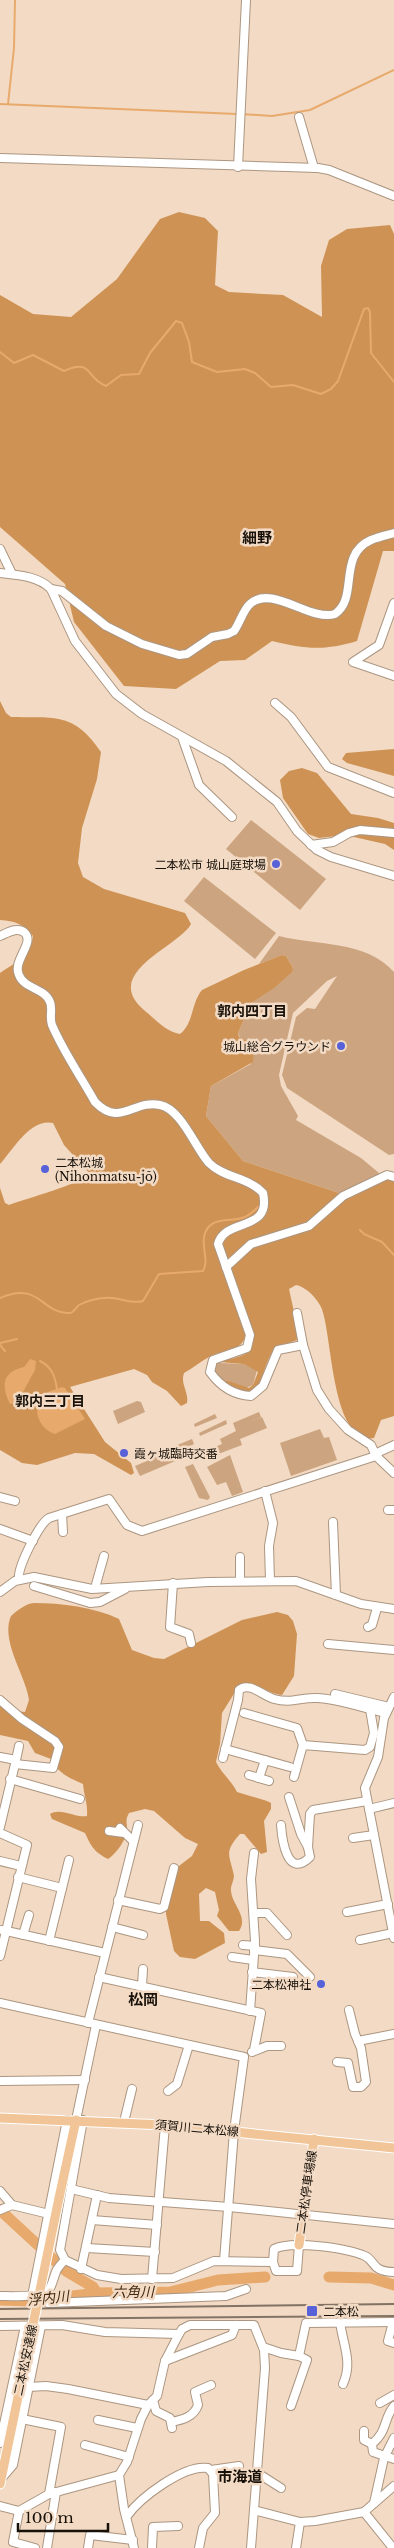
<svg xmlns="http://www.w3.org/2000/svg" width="394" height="2548" font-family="'Libre Baskerville','Noto Sans JP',serif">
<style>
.green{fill:#cca47f}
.forest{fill:#ce9254}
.water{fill:#e8aa6c}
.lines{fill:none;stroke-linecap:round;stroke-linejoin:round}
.stream{stroke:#e8aa6c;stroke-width:2}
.river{stroke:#e8aa6c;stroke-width:11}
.minor-casing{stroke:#ac9681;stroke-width:10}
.major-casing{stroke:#fff;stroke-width:11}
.minor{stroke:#fff;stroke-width:8}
.major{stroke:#f1c597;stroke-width:9}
.rail{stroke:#827364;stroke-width:2}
.major-bridge-casing{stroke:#fff;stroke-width:11;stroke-linecap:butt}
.major-bridge{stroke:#f1c597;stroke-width:9}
.poi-dot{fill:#5761d8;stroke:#f2dac4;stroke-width:2}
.labels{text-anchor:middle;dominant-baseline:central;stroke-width:5;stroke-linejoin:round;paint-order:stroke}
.poi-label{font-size:12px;fill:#181109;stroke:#f2dac4;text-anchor:end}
.street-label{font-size:12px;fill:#181109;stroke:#f2dac4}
.neighbourhood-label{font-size:14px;font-weight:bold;fill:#181109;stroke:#f2dac4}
.water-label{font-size:14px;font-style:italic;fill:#43290e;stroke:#f2dac4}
.quarter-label{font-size:15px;font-weight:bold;fill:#181109;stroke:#f2dac4}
</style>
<rect width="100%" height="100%" fill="#f2dac4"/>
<!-- green -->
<g class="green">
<path d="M251,820L326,879L300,910L226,849Z"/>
<path d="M204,877L276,933L255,959L184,901Z"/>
<path d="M279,936C317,946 366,940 394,972V1154L389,1155L287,1088L282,1075L296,1017L307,1008L315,1009L337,976L327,981L293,1013L279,1075L281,1086L298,1116L296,1120L361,1158L379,1173L378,1176L342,1194L243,1161L206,1116L211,1086L251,1064L238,1033L251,1003L293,968L286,956L282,955L259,964Z"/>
<path d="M218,1360L220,1363L244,1364L257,1370L253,1385L246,1388L226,1380L224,1383L214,1372V1365Z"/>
<path d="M137,1401L141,1402L145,1412L118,1424L113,1411Z"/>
<path d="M259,1412L261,1417L248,1422L262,1417L267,1428L240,1439L242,1445L213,1456L210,1449L222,1444L220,1439L236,1431L233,1423Z"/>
<path d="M215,1414L217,1418L195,1427L194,1424Z"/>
<path d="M226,1420L227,1424L200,1436L199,1433Z"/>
<path d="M320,1429L324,1438L329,1437L337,1460L291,1476L280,1443Z"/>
<path d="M192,1439L194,1444L185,1449L187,1456L140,1476L135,1466L175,1449V1446Z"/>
<path d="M230,1455L243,1492L232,1496L226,1482L217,1485L207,1467Z"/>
<path d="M193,1464L210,1497L208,1500L199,1498L185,1467Z"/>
</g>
<!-- forest -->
<g class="forest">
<path d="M179,212L205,218L218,231L215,285L229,292L283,295L322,317L321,266L329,240L347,229L390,225L394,234V551H383L357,641C324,651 305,649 272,641L245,660L220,661L176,689L124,686L74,622L65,584L0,527V295L33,314L71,317L117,279L160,219Z"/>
<path d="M0,701L6,713L11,717C55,718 74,712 101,752L97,779L82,828L78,863L83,877L104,889L185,913L191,924C179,947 99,973 145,1011C155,1019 166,1032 180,1034C194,1023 191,1003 202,990L244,970L282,955L286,956L293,968L292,972L274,988L251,1003L238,1033L239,1037L254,1044L253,1062L211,1086L206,1116L243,1161L342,1194L316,1218L304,1225L257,1238L227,1259L222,1247V1238C239,1229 269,1226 268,1200C268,1191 263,1186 255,1182L260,1197L258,1212C244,1224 219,1224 215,1243L246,1331C245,1352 225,1349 211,1356C201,1361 193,1368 184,1373C180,1384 189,1392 187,1403L181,1406L167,1391L152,1382L147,1375L134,1369L70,1387L105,1442L131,1463L134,1473L131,1475L94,1454L75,1453L37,1465L22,1463L0,1450V1188L5,1203L9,1205C22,1200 86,1182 90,1174L64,1145L53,1123C30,1118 13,1150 0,1164V973C16,962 31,956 33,936C24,924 15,921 0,920Z"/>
<path d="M394,749V776L347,763L342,759L346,753Z"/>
<path d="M302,768L317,773L351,814L378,818L394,823V850L385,844L345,835L319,838L308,834L283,798L280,780L289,771Z"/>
<path d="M387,1178L394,1179V1416L381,1420L374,1438C330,1444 333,1333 321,1307C316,1297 306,1287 296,1285L289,1289L300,1339L275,1348C257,1372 267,1408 224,1383L226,1380L249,1388L253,1385L258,1372L244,1364L219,1362C227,1359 238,1358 245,1354C271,1340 227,1286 232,1266L252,1247L314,1227L349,1196Z"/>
<path d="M34,1603C61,1603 94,1607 119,1619L132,1650L154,1658L164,1659L242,1620L277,1612L288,1615L293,1621L297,1634L294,1676L282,1695C267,1694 255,1680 240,1684L222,1713L220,1744L216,1762C222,1774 231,1780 237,1792L267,1801L271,1803V1809L264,1821L267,1852L261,1854L244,1834H240C223,1853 230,1855 234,1876C234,1881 230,1886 231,1891C232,1905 249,1917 239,1931H229L217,1916L219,1910L215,1892L206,1888L199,1894L200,1921H209L224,1933L225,1943L195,1959L180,1957L174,1951L166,1914V1903L175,1869L192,1856L198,1844L185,1838L154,1811L145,1809L129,1813C125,1820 127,1822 127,1829C127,1839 116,1854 108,1859C94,1852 91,1846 85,1833L52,1819L50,1814C60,1807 76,1818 87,1816C88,1804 84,1796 83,1784C69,1778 58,1773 51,1759L35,1753L28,1741L0,1735V1704L16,1711L25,1712L29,1700C26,1676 0,1641 11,1616C18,1610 25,1604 34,1603Z"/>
</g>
<!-- water -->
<g class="water">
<path d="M30,1359L36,1361L35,1370L17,1403L10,1404C1,1385 2,1372 24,1367Z"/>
<path d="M62,1387L65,1388L85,1419L55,1434C37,1428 30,1405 47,1393C51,1390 58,1389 62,1387Z"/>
</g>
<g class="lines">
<!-- stream -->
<g class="stream">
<path d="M0,104L237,114"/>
<path d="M8,104L14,48L15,0"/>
<path d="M242,114L272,116L310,110L394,70"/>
<path d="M0,352L14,363L33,355L64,371C93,358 85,378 106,386L121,375L139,374L150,353L176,321L182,323L189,342L192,362L217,372L245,369L255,373L271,387L293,385L321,394L331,389L338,381L364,309L368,308L370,312L371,353L394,382"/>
<path d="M360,1230L364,1234L382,1242L394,1255"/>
<path d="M0,1298C39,1281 41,1312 67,1313C74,1314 75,1308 79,1305C86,1301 98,1298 105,1298C118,1296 131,1305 143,1301L159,1274L203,1271C209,1261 202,1249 204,1237C208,1216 228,1222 242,1218C248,1217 254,1211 258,1207"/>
<path d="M0,1343L17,1339"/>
<path d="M0,1345L5,1351"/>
<path d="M40,1361C52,1367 55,1376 57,1389"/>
</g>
<!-- river -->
<g class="river">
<path d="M0,2210L66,2271L93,2287L97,2293"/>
<path d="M329,2277L371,2278L394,2285"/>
<path d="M0,2300L32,2301L97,2293L170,2292L218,2280L265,2277"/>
</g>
<!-- minor casing -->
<g class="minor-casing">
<g id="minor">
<path d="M299,117L314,168"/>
<path d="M0,158L318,168L329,170L394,196"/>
<path d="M238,167L246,0"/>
<path d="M0,549L12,574"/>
<path d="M0,573C18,575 38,576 51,589L75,641L116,694L142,714L226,761L277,802L297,831L317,850L331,857L394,876"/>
<path d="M51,589L62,591L106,626L142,644L179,655L187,654L212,637L228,634L234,631C240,623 243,610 250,604C272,584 310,622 335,614C359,598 337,555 371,540C378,537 387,535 394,533"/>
<path d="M394,603L379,645L353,662L394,676"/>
<path d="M275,703L291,717L328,767L394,793"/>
<path d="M182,737L199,785L232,817"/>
<path d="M311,845L333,842L349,833L360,830L394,833"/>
<path d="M0,936C7,933 18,926 25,933C35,943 12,961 19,975C24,989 45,988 50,1002C53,1009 49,1017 52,1025C63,1051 81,1077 95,1102C120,1128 134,1099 160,1105C181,1109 195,1147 209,1163C224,1178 248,1177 263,1193C272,1233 225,1217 218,1244L250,1335L247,1348L213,1360L210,1372C220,1386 233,1395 251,1396L263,1386L278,1350L303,1345L317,1390L329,1409L348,1430L371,1445L376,1456L394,1473"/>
<path d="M226,1267L251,1244L309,1226L343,1196L387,1175L394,1177"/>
<path d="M297,1313L303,1345"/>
<path d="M265,1491L273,1523L269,1546L270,1581"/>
<path d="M0,1497L15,1501"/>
<path d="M388,1510H394"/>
<path d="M62,1514L63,1532"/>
<path d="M333,1522L336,1595"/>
<path d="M0,1529L33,1541"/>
<path d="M19,1579C17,1568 39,1524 49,1518L109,1499L127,1525L142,1531L376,1456L379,1452L394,1445"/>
<path d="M240,1581V1557"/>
<path d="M173,1583L170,1627L189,1634L191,1643"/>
<path d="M34,1586L90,1603L100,1602L125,1589"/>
<path d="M95,1588L104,1556"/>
<path d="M0,1592L15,1581L34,1577L92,1589L208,1582L296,1581L361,1604L394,1609"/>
<path d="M368,1627L372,1625L377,1608"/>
<path d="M328,1644L394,1650"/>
<path d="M335,1694L389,1707"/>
<path d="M394,1697L384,1718L378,1757L365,1788L394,1938"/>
<path d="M0,1700L22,1719L55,1741L59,1747L53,1768L15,1764"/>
<path d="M244,1713L297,1728L303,1745"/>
<path d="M225,1749L290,1767"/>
<path d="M0,1757L16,1760L0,1827"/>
<path d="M223,1758L238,1700L239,1690C249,1681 263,1696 274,1699C293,1704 300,1697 317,1698C339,1699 363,1708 386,1713"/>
<path d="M16,1760L19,1746"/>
<path d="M249,1775L269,1781"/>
<path d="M294,1777L303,1745L365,1750L370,1747L374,1733L370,1709"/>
<path d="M259,1778L265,1760"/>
<path d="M10,1779L80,1799"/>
<path d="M289,1797L301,1834L308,1847"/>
<path d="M369,1809L394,1803"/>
<path d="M281,1825C282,1839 287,1880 310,1857L308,1847L310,1814L313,1810L367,1801"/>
<path d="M120,1828L133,1841"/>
<path d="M109,1831L124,1833"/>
<path d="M0,1833L27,1845L0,1956"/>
<path d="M353,1838L374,1835"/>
<path d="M0,1861L21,1866"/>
<path d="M18,1877L62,1888"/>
<path d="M118,1900L160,1909L164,1907L174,1868"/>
<path d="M347,1912L388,1904"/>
<path d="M255,1913H267L287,1935"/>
<path d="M112,1927L143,1935"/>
<path d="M2,1930L105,1953"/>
<path d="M23,1935L29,1915"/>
<path d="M360,1940L393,1933"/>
<path d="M49,1941L69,1860"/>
<path d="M243,1945L255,1946"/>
<path d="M254,1950L287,1954L310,1977"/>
<path d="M232,1957L253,1960"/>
<path d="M252,1972L293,1977"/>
<path d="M99,1977C153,1989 207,2001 261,2013L254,2050"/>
<path d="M142,1986L143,1969"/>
<path d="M0,2003L244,2057L234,2131L224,2261"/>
<path d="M250,2011L255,1941L251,1879L254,1853"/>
<path d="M88,2023L138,1825"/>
<path d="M358,2041L394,2034"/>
<path d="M252,2052L267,2046H281"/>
<path d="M337,2062L348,2063L353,2087H361L366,2082L361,2048L355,2034L349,2010"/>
<path d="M0,2081L85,2080"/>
<path d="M168,2091L177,2084L189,2045"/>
<path d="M76,2120L96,2025"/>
<path d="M124,2122L132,2089"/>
<path d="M71,2189L109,2198L229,2207L394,2224"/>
<path d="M0,2191L12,2205"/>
<path d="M0,2210L12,2205L49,2214"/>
<path d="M92,2220L157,2225"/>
<path d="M299,2245L297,2271H276L273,2262L274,2249C291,2240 347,2248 365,2256C372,2259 373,2266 379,2269C383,2271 390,2272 394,2272"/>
<path d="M87,2248L155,2252"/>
<path d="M65,2260L60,2250L83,2120"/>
<path d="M81,2269L97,2195"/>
<path d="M152,2279L165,2125"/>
<path d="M47,2292L48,2303L226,2296L246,2289"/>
<path d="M0,2296C11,2296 46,2298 50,2288C57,2274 52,2273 65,2260L97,2275L121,2279L173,2278L214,2261L273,2262"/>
<path d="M32,2296L67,2120"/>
<path d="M340,2322C343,2345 353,2362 343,2384"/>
<path d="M393,2322L388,2341L394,2343"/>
<path d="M0,2326L62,2325L105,2332L179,2334L182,2329L190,2325H254L264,2350L265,2368L251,2548"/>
<path d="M263,2347L281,2353L299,2356L306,2323L394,2322"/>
<path d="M165,2361L232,2335L236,2325"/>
<path d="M28,2387L46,2386L68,2389L148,2405"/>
<path d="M153,2400L156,2411L170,2418L172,2428"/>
<path d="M380,2403L394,2395"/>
<path d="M291,2406L307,2360L299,2356"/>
<path d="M394,2406C383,2419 388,2431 372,2444L373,2452L394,2459"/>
<path d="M22,2419L61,2427L49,2494"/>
<path d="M98,2420L137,2428"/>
<path d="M171,2422C182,2420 194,2417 198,2405L195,2392L211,2385"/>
<path d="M364,2431V2440L372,2444"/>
<path d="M0,2443L25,2326"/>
<path d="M85,2445L129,2457"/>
<path d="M211,2470L239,2466"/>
<path d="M256,2472L281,2488"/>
<path d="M1,2479L13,2465L41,2326"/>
<path d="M374,2503L384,2458L394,2438"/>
<path d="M0,2506L19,2511L49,2494L119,2475"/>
<path d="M254,2510L300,2522L315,2521L364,2512L394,2486"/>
<path d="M19,2511L13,2542L35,2548"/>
<path d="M364,2512L393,2548"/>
<path d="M127,2516C140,2498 184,2464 208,2468L213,2474L215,2513L203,2528L199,2548"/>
<path d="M47,2548L56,2492"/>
<path d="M88,2548L90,2535L133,2540"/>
<path d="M134,2548L124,2509L119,2475L127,2462L141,2419L148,2405L157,2396L165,2361L179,2334"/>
<path d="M152,2548L153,2527L178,2526"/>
<path d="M296,2548L300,2522"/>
</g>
</g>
<!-- major casing -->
<g class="major-casing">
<g id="major">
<path d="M0,2118L165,2125L394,2148"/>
<path d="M59,2198L76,2120"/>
<path d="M299,2245L314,2139"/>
<path d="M0,2484L5,2460"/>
</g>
</g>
<!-- minor -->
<use href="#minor" class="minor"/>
<!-- major -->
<use href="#major" class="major"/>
<!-- rail -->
<g class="rail">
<path d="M0,2309L394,2304"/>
<path d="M0,2319L394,2316"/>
</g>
<!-- major-bridge casing -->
<g class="major-bridge-casing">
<path id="major-bridge" d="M5,2460L59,2198"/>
</g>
<!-- major-bridge -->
<use href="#major-bridge" class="major-bridge"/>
</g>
<!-- markers -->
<g class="poi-dot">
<circle cx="276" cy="864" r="5"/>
<circle cx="341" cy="1046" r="5"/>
<circle cx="45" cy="1169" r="5"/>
<circle cx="124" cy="1453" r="5"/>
<circle cx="321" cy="1984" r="5"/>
<rect x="306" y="2305" width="12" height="12" rx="2.5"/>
</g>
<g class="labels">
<!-- poi labels -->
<g class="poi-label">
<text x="266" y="864">二本松市 城山庭球場</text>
<text x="331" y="1046">城山総合グラウンド</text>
<text x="55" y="1162" text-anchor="start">二本松城<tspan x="55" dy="14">(Nihonmatsu-jō)</tspan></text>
<text x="134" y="1453" text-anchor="start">霞ヶ城臨時交番</text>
<text x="311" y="1984">二本松神社</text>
<text x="323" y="2311" text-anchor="start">二本松</text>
</g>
<!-- street labels -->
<g class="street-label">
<text transform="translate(197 2128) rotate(5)">須賀川二本松線</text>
<text transform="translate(306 2192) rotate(-82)">二本松停車場線</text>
<text transform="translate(25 2360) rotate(-78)">二本松安達線</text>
</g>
<!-- neighbourhood labels -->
<g class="neighbourhood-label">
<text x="252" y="1011">郭内四丁目</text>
<text x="50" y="1401">郭内三丁目</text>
</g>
<!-- water labels -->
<g class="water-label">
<text transform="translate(133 2292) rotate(-1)">六角川</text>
<text transform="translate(48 2298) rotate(-6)">浮内川</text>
</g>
<!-- quarter labels -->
<g class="quarter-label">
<text x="257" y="537">細野</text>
<text x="143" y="1999">松岡</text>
<text x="240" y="2476">市海道</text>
</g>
</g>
<!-- scale -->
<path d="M18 2523v8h90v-8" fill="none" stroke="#181109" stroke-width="2.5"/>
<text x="25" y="2523" font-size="15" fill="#181109" stroke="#f2dac4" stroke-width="4" paint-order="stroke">100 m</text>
</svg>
